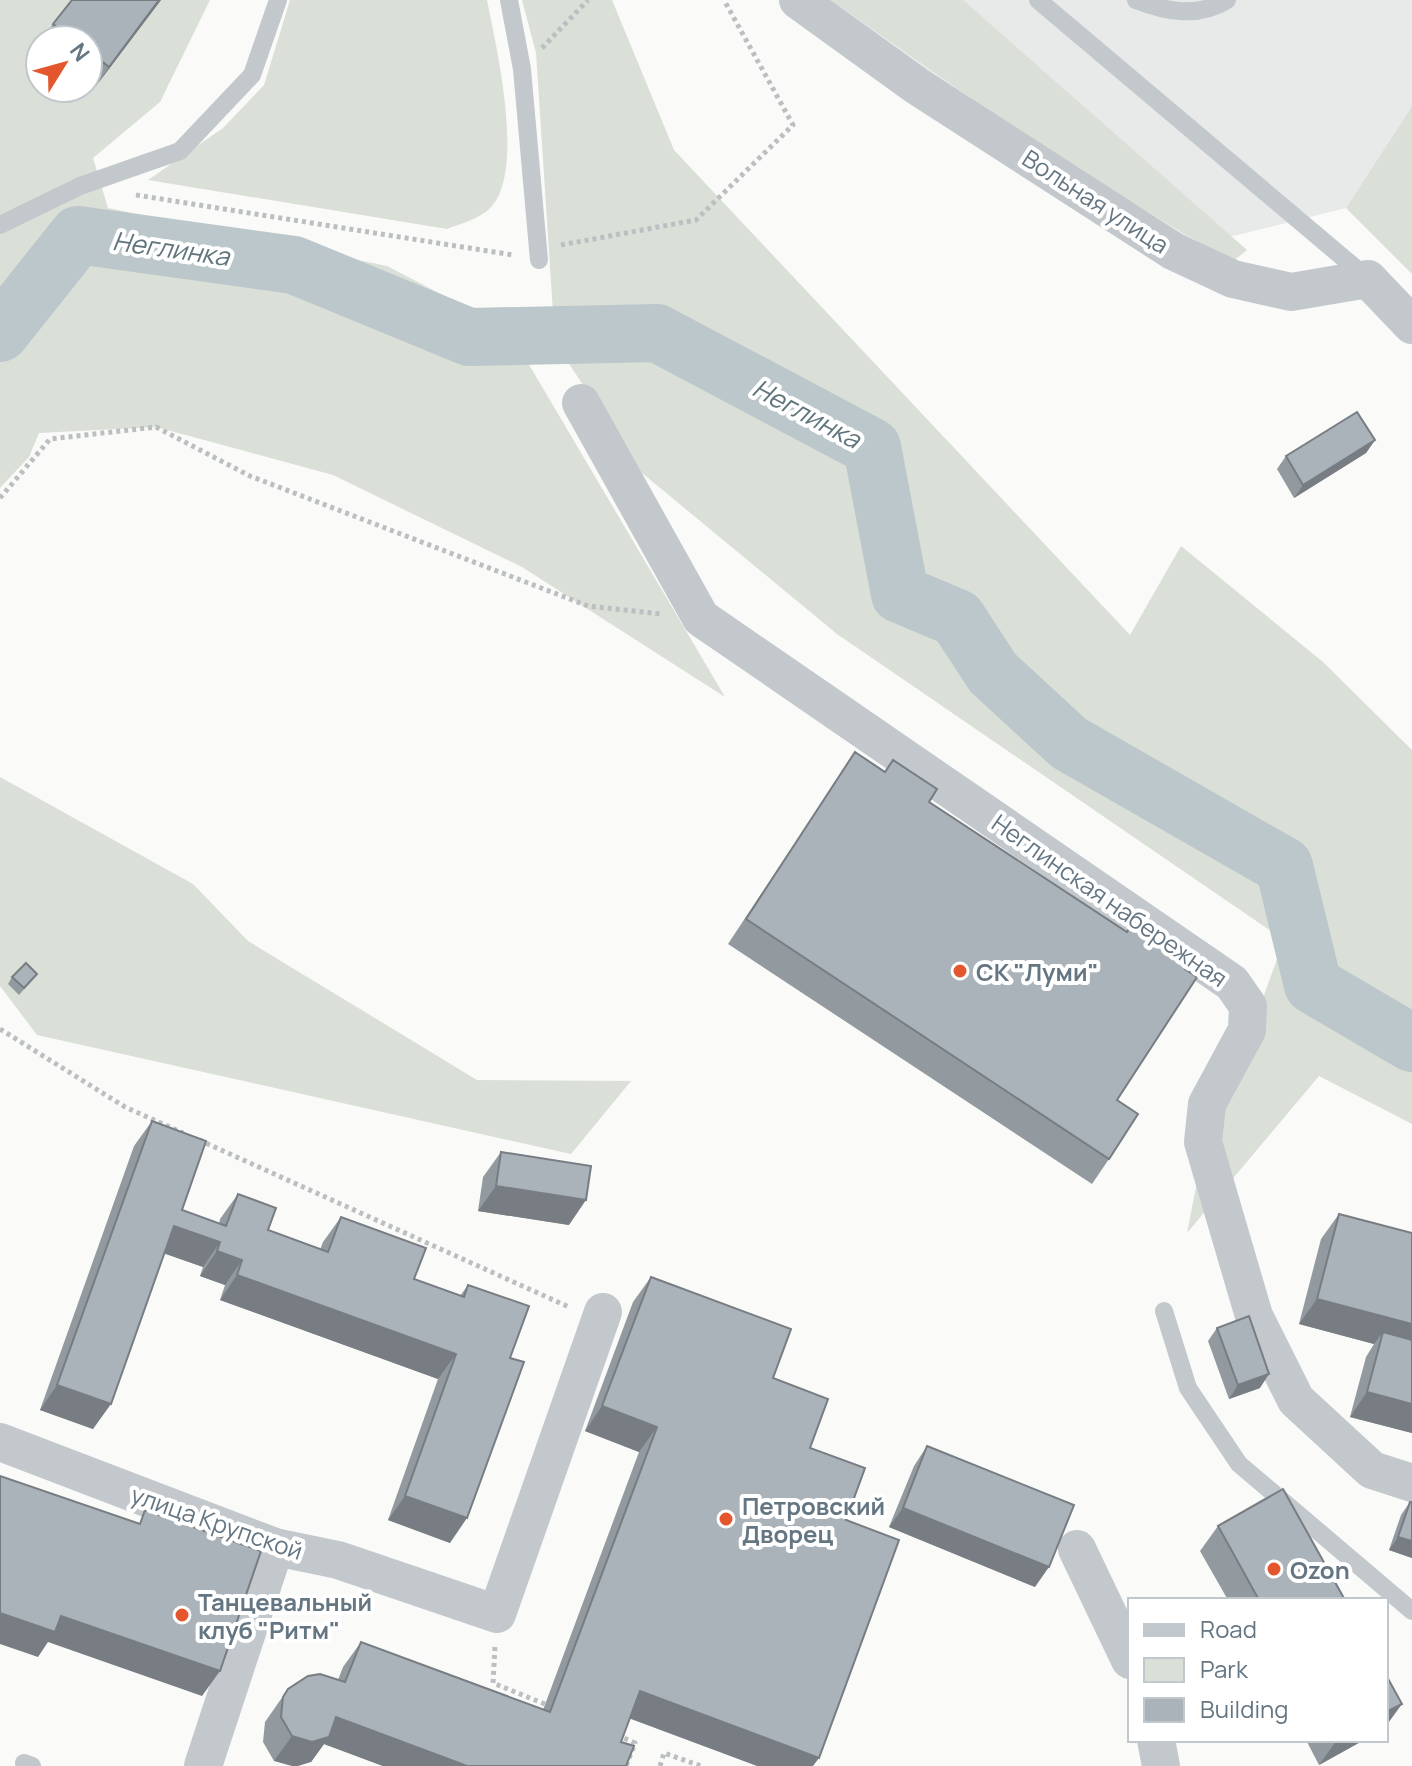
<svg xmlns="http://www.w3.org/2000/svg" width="1412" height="1766" font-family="Manrope,sans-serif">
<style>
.built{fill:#e8e9e9}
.green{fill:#dadfd7;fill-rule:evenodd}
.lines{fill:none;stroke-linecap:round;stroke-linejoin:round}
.river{stroke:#bbc7cb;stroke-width:58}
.path{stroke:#bbbfc2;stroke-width:5;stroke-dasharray:4 4;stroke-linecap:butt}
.lane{stroke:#c3c8cc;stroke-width:18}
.street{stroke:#c3c8cc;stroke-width:38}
.wall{fill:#929a9f}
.shaded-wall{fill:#777d82}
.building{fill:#aab3b9;stroke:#777d82;stroke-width:2}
.poi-dot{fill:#e4572e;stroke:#fff;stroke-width:3}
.labels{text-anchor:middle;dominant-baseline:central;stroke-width:8;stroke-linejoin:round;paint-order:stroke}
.street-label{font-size:24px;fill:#657683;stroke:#fff}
.poi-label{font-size:24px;font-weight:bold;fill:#657683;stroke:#fff;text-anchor:start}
.water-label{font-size:26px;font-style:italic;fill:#60757c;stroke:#fff}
</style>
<rect width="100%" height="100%" fill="#fafaf8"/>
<!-- built -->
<path class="built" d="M815,0H1412V106L1346,208L1173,251Z"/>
<!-- green -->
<g class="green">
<path d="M0,0H210L160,102L93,158L108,208L387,266L508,329L725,697L522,567L333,475L156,427L39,433L29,457L0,488ZM40,40H88V88H40Z"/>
<path d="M290,0H487C496,46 528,179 487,211C477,219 460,224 447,229L148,180L223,128L264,85Z"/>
<path d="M522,0H612L674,150L1130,635L1181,546L1323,662L1412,750V1124L1319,1076L1187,1233L1198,1177L1284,940L837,634L642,473L555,343L536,53Z"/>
<path d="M831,0H963L1247,250L1232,262L1051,154Z"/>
<path d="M1412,106V274L1346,208Z"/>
<path d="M0,777L193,884L248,941L477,1080L631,1081L571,1154L37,1035L0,986Z"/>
</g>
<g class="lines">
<!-- river -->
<path class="river" d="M0,333L78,235L294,265L469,337L657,333L872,447L900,594L957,618L993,673L1069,743L1284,866L1313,985L1412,1043"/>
<!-- path -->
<g class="path">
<path d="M542,48L588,0"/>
<path d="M136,195L513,255"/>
<path d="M561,245L696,220L793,125L724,0"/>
<path d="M0,498L50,439L156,427L250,476L588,606L661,614"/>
<path d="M0,1029L125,1107L183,1133"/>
<path d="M199,1140L569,1307"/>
<path d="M495,1647L493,1683L545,1704"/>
<path d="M617,1735L635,1743L626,1766"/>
<path d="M660,1766L664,1753L701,1766"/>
</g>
<!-- lane -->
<g class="lane">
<path d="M509,0L522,69L539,260"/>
<path d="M1038,0L1366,277"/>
<path d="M1136,0C1167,12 1198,18 1227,0"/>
<path d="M0,225L80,186L180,151L252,75L278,0"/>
<path d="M1164,1311L1188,1388L1239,1464L1412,1611"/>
<path d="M24,1763L32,1766"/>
</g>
<!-- street -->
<g class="street">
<path d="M798,0L917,86L1173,251L1233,279L1291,292L1368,279L1412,325"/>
<path d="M581,403L701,618L1232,983L1248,1006L1247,1030L1207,1104L1203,1142L1254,1316L1296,1400L1372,1470L1412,1483"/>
<path d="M0,1442L275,1547L338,1560L497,1614L603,1312"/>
<path d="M1077,1549L1130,1660"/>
<path d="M1156,1740L1161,1766"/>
<path d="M203,1766L275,1547"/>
</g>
</g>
<!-- wall -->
<g class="wall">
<path d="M161,0L96,86L88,80V40H42L53,24Z"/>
<path d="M1375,440L1366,453L1294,498L1277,469L1286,456Z"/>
<path d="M855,752L1126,932L1185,969L1117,1100L1109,1159L1092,1184L728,944Z"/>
<path d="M37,974L19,995L8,984L12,977Z"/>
<path d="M152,1121L182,1210L219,1224L220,1219L238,1194L268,1230L320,1250L323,1242L341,1217L414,1279L460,1296L468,1285L510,1358L450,1543L388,1520L438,1379L220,1300L225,1285L200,1276L203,1267L164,1253L93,1429L40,1410L134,1146Z"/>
<path d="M501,1152L569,1225L478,1211L483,1177Z"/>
<path d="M1339,1214L1412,1233V1433L1350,1417L1366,1357L1374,1344L1299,1324L1321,1239Z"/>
<path d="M651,1277L791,1329L630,1719L621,1742L626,1766H383L324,1744L311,1762L274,1761L263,1742L265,1722L288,1689L338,1680L343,1667L361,1642L543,1710L639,1452L585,1431L633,1302Z"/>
<path d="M1217,1328L1260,1388L1229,1399L1208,1341Z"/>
<path d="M927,1446L1035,1587L889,1527L914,1466Z"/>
<path d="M1410,1502H1412V1558L1389,1550L1401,1515Z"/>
<path d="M1218,1526L1345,1600H1228L1200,1551Z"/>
<path d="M1306,1740H1364L1319,1765Z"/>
</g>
<!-- shaded-wall -->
<g class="shaded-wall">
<path d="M159,0H161L96,86L109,67Z"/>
<path d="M1375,440L1366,453L1294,498L1303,485Z"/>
<path d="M496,1186L586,1200L569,1225L478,1211Z"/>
<path d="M174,1226L220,1242L203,1267L157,1251Z"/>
<path d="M217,1251L242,1260L225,1285L200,1276Z"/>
<path d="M237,1275L456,1354L438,1379L220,1300Z"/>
<path d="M1317,1299L1412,1324V1354L1383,1332L1374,1344L1299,1324Z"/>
<path d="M1269,1374L1260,1388L1229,1399L1238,1385Z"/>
<path d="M57,1385L111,1404L93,1429L40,1410Z"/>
<path d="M1367,1392L1412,1404V1433L1350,1417Z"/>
<path d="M602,1406L657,1427L639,1452L585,1431Z"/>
<path d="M405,1496L467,1518L450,1543L388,1520Z"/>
<path d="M903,1508L1049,1567L1035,1587L889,1527Z"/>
<path d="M1398,1537L1412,1541V1558L1389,1550Z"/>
<path d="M0,1613L61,1616L220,1671L202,1696L48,1642L38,1657L0,1644Z"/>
<path d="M640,1691L819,1758L813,1766H757L623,1716Z"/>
<path d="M1402,1704L1386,1726V1712Z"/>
<path d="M336,1717L467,1766H383L324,1744L311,1762L298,1766H292L274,1761L292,1736Z"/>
<path d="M1337,1740H1364L1319,1765Z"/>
</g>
<!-- building -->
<g class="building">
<path d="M72,0H159L109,67L88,50V40H74L53,24Z"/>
<path d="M1357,412L1375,440L1303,485L1286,456Z"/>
<path d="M855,752L885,772L893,760L937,789L929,802L1127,932L1133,922L1191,960L1185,969L1197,977L1117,1100L1138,1114L1109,1159L746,919Z"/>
<path d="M26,963L37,974L24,988L12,977Z"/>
<path d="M152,1121L206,1141L182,1210L226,1226L238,1194L276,1208L268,1230L328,1252L341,1217L426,1248L414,1279L464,1297L468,1285L529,1306L510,1358L524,1362L467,1518L405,1496L456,1354L237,1275L242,1260L217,1251L220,1242L174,1226L111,1404L57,1385Z"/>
<path d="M501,1152L591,1166L586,1200L496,1186Z"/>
<path d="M1339,1214L1412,1233V1324L1317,1299Z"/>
<path d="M651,1277L791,1329L773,1378L828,1399L810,1448L865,1468L846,1520L899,1540L819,1758L640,1691L621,1742L634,1746L626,1766H467L336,1717L329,1737L312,1742L292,1736L281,1717L283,1697L288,1689L308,1676L320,1674L345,1682L361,1642L550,1712L657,1427L602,1406Z"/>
<path d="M1249,1316L1269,1374L1238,1385L1217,1328Z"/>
<path d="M1383,1332L1412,1340V1404L1367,1392Z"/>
<path d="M927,1446L1074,1505L1049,1567L903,1508Z"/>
<path d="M0,1476L140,1524L145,1510L261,1551L220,1671L61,1616L55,1632L0,1613Z"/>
<path d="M1283,1489L1345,1600H1259L1218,1526Z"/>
<path d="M1410,1502H1412V1541L1398,1537Z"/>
<path d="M1386,1675L1402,1704L1386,1712Z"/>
</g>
<!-- markers -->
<g class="poi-dot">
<circle cx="960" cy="971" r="8"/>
<circle cx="726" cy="1519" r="8"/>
<circle cx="1274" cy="1569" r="8"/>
<circle cx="182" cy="1615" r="8"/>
</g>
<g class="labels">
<!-- street labels -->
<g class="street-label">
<text transform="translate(1096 201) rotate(33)">Вольная улица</text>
<text transform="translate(1110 900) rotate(35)">Неглинская набережная</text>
<text transform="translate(217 1522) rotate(19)">улица Крупской</text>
</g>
<!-- poi labels -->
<g class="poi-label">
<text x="976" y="971">СК "Луми"</text>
<text x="742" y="1505">Петровский<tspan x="742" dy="28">Дворец</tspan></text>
<text x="1290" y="1569">Ozon</text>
<text x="198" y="1601">Танцевальный<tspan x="198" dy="28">клуб "Ритм"</tspan></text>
</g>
<!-- water labels -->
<g class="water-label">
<text transform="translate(171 248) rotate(8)">Неглинка</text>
<text transform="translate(807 413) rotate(28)">Неглинка</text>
</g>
</g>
<!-- legend -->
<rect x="1128" y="1598" width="260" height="144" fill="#ffffff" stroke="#c1c8cd" stroke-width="2"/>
<rect x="1144" y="1624" width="40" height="12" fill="#c3c8cc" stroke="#c1c8cd" stroke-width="2"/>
<text x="1200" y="1638" font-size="24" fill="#657683">Road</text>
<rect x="1144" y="1658" width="40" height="24" fill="#dadfd7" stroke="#c1c8cd" stroke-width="2"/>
<text x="1200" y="1678" font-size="24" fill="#657683">Park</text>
<rect x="1144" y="1698" width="40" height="24" fill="#aab3b9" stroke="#c1c8cd" stroke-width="2"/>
<text x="1200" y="1718" font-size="24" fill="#657683">Building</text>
<!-- north arrow -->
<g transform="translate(64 64) rotate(53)"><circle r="38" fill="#ffffff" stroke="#c1c8cd" stroke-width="2"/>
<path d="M0-6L14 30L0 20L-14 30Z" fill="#e4572e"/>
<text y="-12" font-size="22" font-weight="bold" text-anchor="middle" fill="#657683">N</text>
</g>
</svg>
